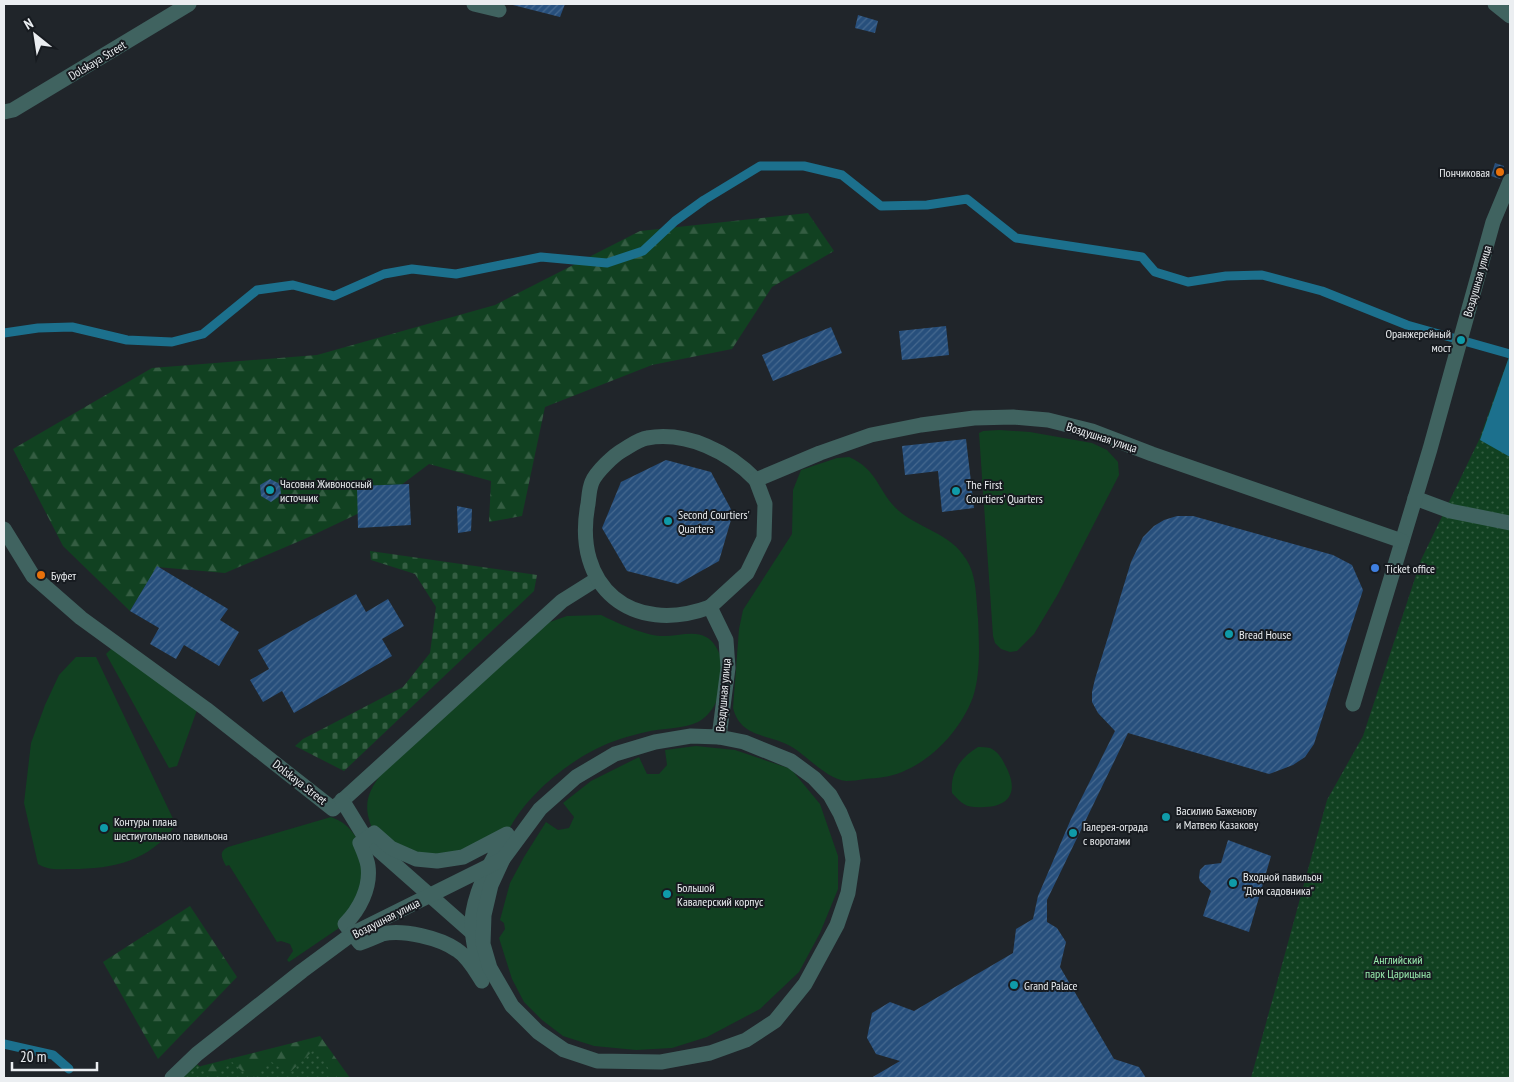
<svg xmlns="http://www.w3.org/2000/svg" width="1514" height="1082" font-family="'PT Sans Narrow',sans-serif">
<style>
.grass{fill:#114121}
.forest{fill:url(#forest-firs)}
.cemetery{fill:url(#cemetery-stones)}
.park{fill:url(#park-dots)}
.water{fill:#1c708d}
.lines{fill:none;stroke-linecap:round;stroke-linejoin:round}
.stream{stroke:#1c708d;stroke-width:9}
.building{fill:url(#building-hatch)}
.lane{stroke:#406360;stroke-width:15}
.street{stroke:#406360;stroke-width:15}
.food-dot{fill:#e8710a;stroke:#171b20;stroke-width:2}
.culture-dot{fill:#0f9aa8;stroke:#171b20;stroke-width:2}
.shop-dot{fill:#3f7fe0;stroke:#171b20;stroke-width:2}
.labels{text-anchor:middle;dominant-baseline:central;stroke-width:4;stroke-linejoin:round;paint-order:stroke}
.street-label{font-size:12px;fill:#ebeef1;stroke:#171b20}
.poi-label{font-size:12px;fill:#ebeef1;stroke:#171b20;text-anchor:start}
.park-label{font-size:12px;fill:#99ecae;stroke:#171b20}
</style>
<defs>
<pattern id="forest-firs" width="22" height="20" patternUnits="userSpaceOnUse" patternTransform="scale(1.25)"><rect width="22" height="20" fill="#114121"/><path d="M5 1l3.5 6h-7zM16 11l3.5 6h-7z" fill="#345d42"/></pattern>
<pattern id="cemetery-stones" width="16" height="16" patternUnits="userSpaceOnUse" patternTransform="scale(1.25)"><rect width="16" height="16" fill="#114121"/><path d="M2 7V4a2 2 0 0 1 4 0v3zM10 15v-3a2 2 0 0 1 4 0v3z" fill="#345d42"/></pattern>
<pattern id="park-dots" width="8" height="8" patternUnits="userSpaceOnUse" patternTransform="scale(1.25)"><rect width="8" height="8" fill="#114121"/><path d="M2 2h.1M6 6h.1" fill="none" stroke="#345d42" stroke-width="1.8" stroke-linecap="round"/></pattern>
<pattern id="building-hatch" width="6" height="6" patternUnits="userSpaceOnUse" patternTransform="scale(1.25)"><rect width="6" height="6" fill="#274f7c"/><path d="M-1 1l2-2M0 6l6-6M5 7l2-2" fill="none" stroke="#46698f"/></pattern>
</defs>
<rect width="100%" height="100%" fill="#20252a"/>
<!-- grass -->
<g class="grass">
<path d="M999,430L1030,432L1092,443L1107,450L1118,462L1119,475L1058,594L1034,634L1017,651L1010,652L1001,649L995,643L993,636L979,433L983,431Z"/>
<path d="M849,457C879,470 878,493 899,511C922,530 950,533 966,559C977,576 976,598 978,618C979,643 981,672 973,697C961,729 934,759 902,772C890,777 878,778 865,779C859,780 852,781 846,781C827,779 808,757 792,747C769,733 741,739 733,708L739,629L743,610L792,534L793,490L801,470L837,458Z"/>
<path d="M601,615C617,623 644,635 661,636C675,637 694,630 706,637C713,640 719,651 721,658C722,665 720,694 717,700C714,708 706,718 698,722C684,729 661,728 646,732C629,736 611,741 596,749C562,766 522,800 507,834L437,861L374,833C363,808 365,795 382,773L547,623L567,616Z"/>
<path d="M113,647L197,710L177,766L169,768L106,654Z"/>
<path d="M76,657H96L176,825C149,861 115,869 71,869C58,869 50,871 38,864L24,803L31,743L45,705L59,675Z"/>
<path d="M696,746L735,750L791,769L820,804L838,856V889L820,933L799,972L760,1009L707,1037L672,1048L636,1050L594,1046L563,1036L542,1020L524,1002L512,979L499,938L505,929L504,923L500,920L510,883L524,857L546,822L558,830L569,828L574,817L563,803L591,781L639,757L647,774H659L667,765L665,750Z"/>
<path d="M978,747C982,747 986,747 990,748C997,751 1002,758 1005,765C1018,788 1013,806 985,807C967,808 964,806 952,793C950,772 961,757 978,747Z"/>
<path d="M331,817C354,825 361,844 368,866L345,924L289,962L287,960L293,951L290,944L281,941L277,942L229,865L226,866C222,858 218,852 228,847Z"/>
</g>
<!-- forest -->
<g class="forest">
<path d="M808,213L834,251L772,287L732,349L652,365L545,407L522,516L489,522L491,481L429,464L372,507L309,537L225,573L157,567L130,611L63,546L13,449L152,368L317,355L495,305L640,231Z"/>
<path d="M190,906L237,977L158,1059L103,962Z"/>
<path d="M320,1036L350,1078H192L201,1066Z"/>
</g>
<!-- cemetery -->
<path class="cemetery" d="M370,551L537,575L534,591L344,771L295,746L303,739L403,687L430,653L436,607L415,574L371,560Z"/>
<!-- park -->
<g class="park">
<path d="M1510,354V1078H1251L1327,800L1363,736L1421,560L1479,440Z"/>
<path d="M316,1048L334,1078H255L269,1060L288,1074Z"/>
<path d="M190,1060L215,1076L232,1062L250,1078H172Z"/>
</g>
<!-- water -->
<path class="water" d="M1510,354V457L1480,440Z"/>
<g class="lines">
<!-- stream -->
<g class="stream">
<path d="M4,333L38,328L72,327L127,340L172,342L203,334L257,290L293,285L334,296L384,274L412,269L456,274L541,257L607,263L643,251L675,221L704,200L760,166H804L842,175L881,206L927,205L967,199L1016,238L1142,257L1155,272L1188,282L1226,276L1262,275L1322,291L1407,325L1510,354"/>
<path d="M4,1044L53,1055L69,1069"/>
</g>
</g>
<!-- building -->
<g class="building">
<path d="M509,4H565L560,17Z"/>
<path d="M858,15L878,21L875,33L855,28Z"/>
<path d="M1495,163L1504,166L1500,179L1491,176Z"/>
<path d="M946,326L949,355L902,360L899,331Z"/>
<path d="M831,327L842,353L773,381L762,355Z"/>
<path d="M966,439L974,508L942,512L938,471L905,475L902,446Z"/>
<path d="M666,460L711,472L733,513L719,561L678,584L627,571L602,528L621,482Z"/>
<path d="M270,479L280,484L281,495L271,502L261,496L260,485Z"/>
<path d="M409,484L411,525L358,528L357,486Z"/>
<path d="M457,506L472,509L471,531L458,533Z"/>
<path d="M1177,516H1193L1333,555L1352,565L1363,590L1314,744L1305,757L1293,765L1269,774L1128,733L1047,900V922L1057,928L1066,942L1060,967L1114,1059L1139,1067L1146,1078H871L900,1061L876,1054L867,1038L872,1013L890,1002L914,1011L1013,953L1016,929L1033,919L1038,896L1071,819L1115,731L1098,713L1092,702V692L1095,679L1131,562L1143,537L1154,526L1164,520Z"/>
<path d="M157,566L228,609L220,620L239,632L219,666L184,645L176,659L150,644L159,628L130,611Z"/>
<path d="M356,594L366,612L388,599L404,626L382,639L392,656L294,713L282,691L263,702L250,680L269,669L258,650Z"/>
<path d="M1228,840L1271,856L1249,932L1203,916L1211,891L1200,881L1199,877L1200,870L1205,865L1221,863Z"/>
</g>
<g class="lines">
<!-- lane -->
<path class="lane" d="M474,4L499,10"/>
<!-- street -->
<g class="street">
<path d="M1495,4L1510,16"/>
<path d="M4,112L13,110L189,4"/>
<path d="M1415,498L1450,511L1510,523"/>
<path d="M4,529L33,576L81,618L206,709L333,809L562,601L597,579"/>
<path d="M710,607C632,636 572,587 588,504C589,497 589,489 592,482C596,472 614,455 623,450C630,446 639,439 647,438C687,431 729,452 756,480"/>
<path d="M1353,704L1430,449L1493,222L1510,181"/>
<path d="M342,800L366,839L477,937"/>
<path d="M374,833L391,848L416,859L437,861L463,857L507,834C493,858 478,884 473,912C469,934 478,959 482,981C475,970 468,957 457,950C440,938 403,929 382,934C375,937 368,940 360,943L345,924C359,910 371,888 368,866C367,859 363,850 360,843Z"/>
<path d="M503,859L491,885L484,915L483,944L490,968L512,1006L538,1032L564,1050L597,1061L661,1062L710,1053L746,1040L775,1021L805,984L837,925L848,893L853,860L849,835L840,813L830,795L814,778L791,761L744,742L719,737"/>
<path d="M172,1078L197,1054L302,971L352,934L503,859L540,809L576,777L615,754L655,742L691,736L719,737L728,668L726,640L710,607L747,573L764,538L765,504L756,480L820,453L871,435L921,425L974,418L1013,417L1048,420L1092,431L1152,454L1402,541"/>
</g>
</g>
<!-- markers -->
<g class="food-dot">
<circle cx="1500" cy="172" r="5"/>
<circle cx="41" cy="575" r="5"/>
</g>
<g class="culture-dot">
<circle cx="1461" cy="340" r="5"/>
<circle cx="270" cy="490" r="5"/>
<circle cx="956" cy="491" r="5"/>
<circle cx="668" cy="521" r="5"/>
<circle cx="1229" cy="634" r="5"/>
<circle cx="1166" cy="817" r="5"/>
<circle cx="104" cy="828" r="5"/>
<circle cx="1073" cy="833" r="5"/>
<circle cx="1233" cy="883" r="5"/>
<circle cx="667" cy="894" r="5"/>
<circle cx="1014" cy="985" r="5"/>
</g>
<circle class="shop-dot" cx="1375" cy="568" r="5"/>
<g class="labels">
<!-- street labels -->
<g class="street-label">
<text transform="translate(97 60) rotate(-31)">Dolskaya Street</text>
<text transform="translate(1477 281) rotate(-74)">Воздушная улица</text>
<text transform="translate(1102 437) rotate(18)">Воздушная улица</text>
<text transform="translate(723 695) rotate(-85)">Воздушная улица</text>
<text transform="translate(300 782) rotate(38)">Dolskaya Street</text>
<text transform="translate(386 918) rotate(-27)">Воздушная улица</text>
</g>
<!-- poi labels -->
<g class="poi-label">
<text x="1490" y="172" text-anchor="end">Пончиковая</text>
<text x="1451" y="333" text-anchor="end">Оранжерейный<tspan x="1451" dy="14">мост</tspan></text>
<text x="280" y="483">Часовня Живоносный<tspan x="280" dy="14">источник</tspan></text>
<text x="966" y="484">The First<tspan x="966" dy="14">Courtiers' Quarters</tspan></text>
<text x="678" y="514">Second Courtiers'<tspan x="678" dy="14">Quarters</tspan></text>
<text x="1385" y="568">Ticket office</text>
<text x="51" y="575">Буфет</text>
<text x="1239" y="634">Bread House</text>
<text x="1176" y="810">Василию Баженову<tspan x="1176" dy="14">и Матвею Казакову</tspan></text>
<text x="114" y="821">Контуры плана<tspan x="114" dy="14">шестиугольного павильона</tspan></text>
<text x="1083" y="826">Галерея-ограда<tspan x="1083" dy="14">с воротами</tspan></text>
<text x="1243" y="876">Входной павильон<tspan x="1243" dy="14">"Дом садовника"</tspan></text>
<text x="677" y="887">Большой<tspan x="677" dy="14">Кавалерский корпус</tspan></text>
<text x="1024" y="985">Grand Palace</text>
</g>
<!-- park labels -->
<g class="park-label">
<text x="1398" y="959">Английский<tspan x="1398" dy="14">парк Царицына</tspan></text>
</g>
</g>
<!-- border -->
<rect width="1514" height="1082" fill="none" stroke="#ebeef1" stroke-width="10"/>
<!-- north arrow -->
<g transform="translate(35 35) rotate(330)" stroke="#171b20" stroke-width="4" paint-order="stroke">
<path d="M0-4L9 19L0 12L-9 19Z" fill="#ebeef1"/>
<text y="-8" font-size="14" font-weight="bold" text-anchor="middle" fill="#ebeef1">N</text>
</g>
<!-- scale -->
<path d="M12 1062v8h85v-8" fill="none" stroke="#ebeef1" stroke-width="2.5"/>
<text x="20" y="1062" font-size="15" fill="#ebeef1" stroke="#171b20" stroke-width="4" paint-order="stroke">20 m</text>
</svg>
